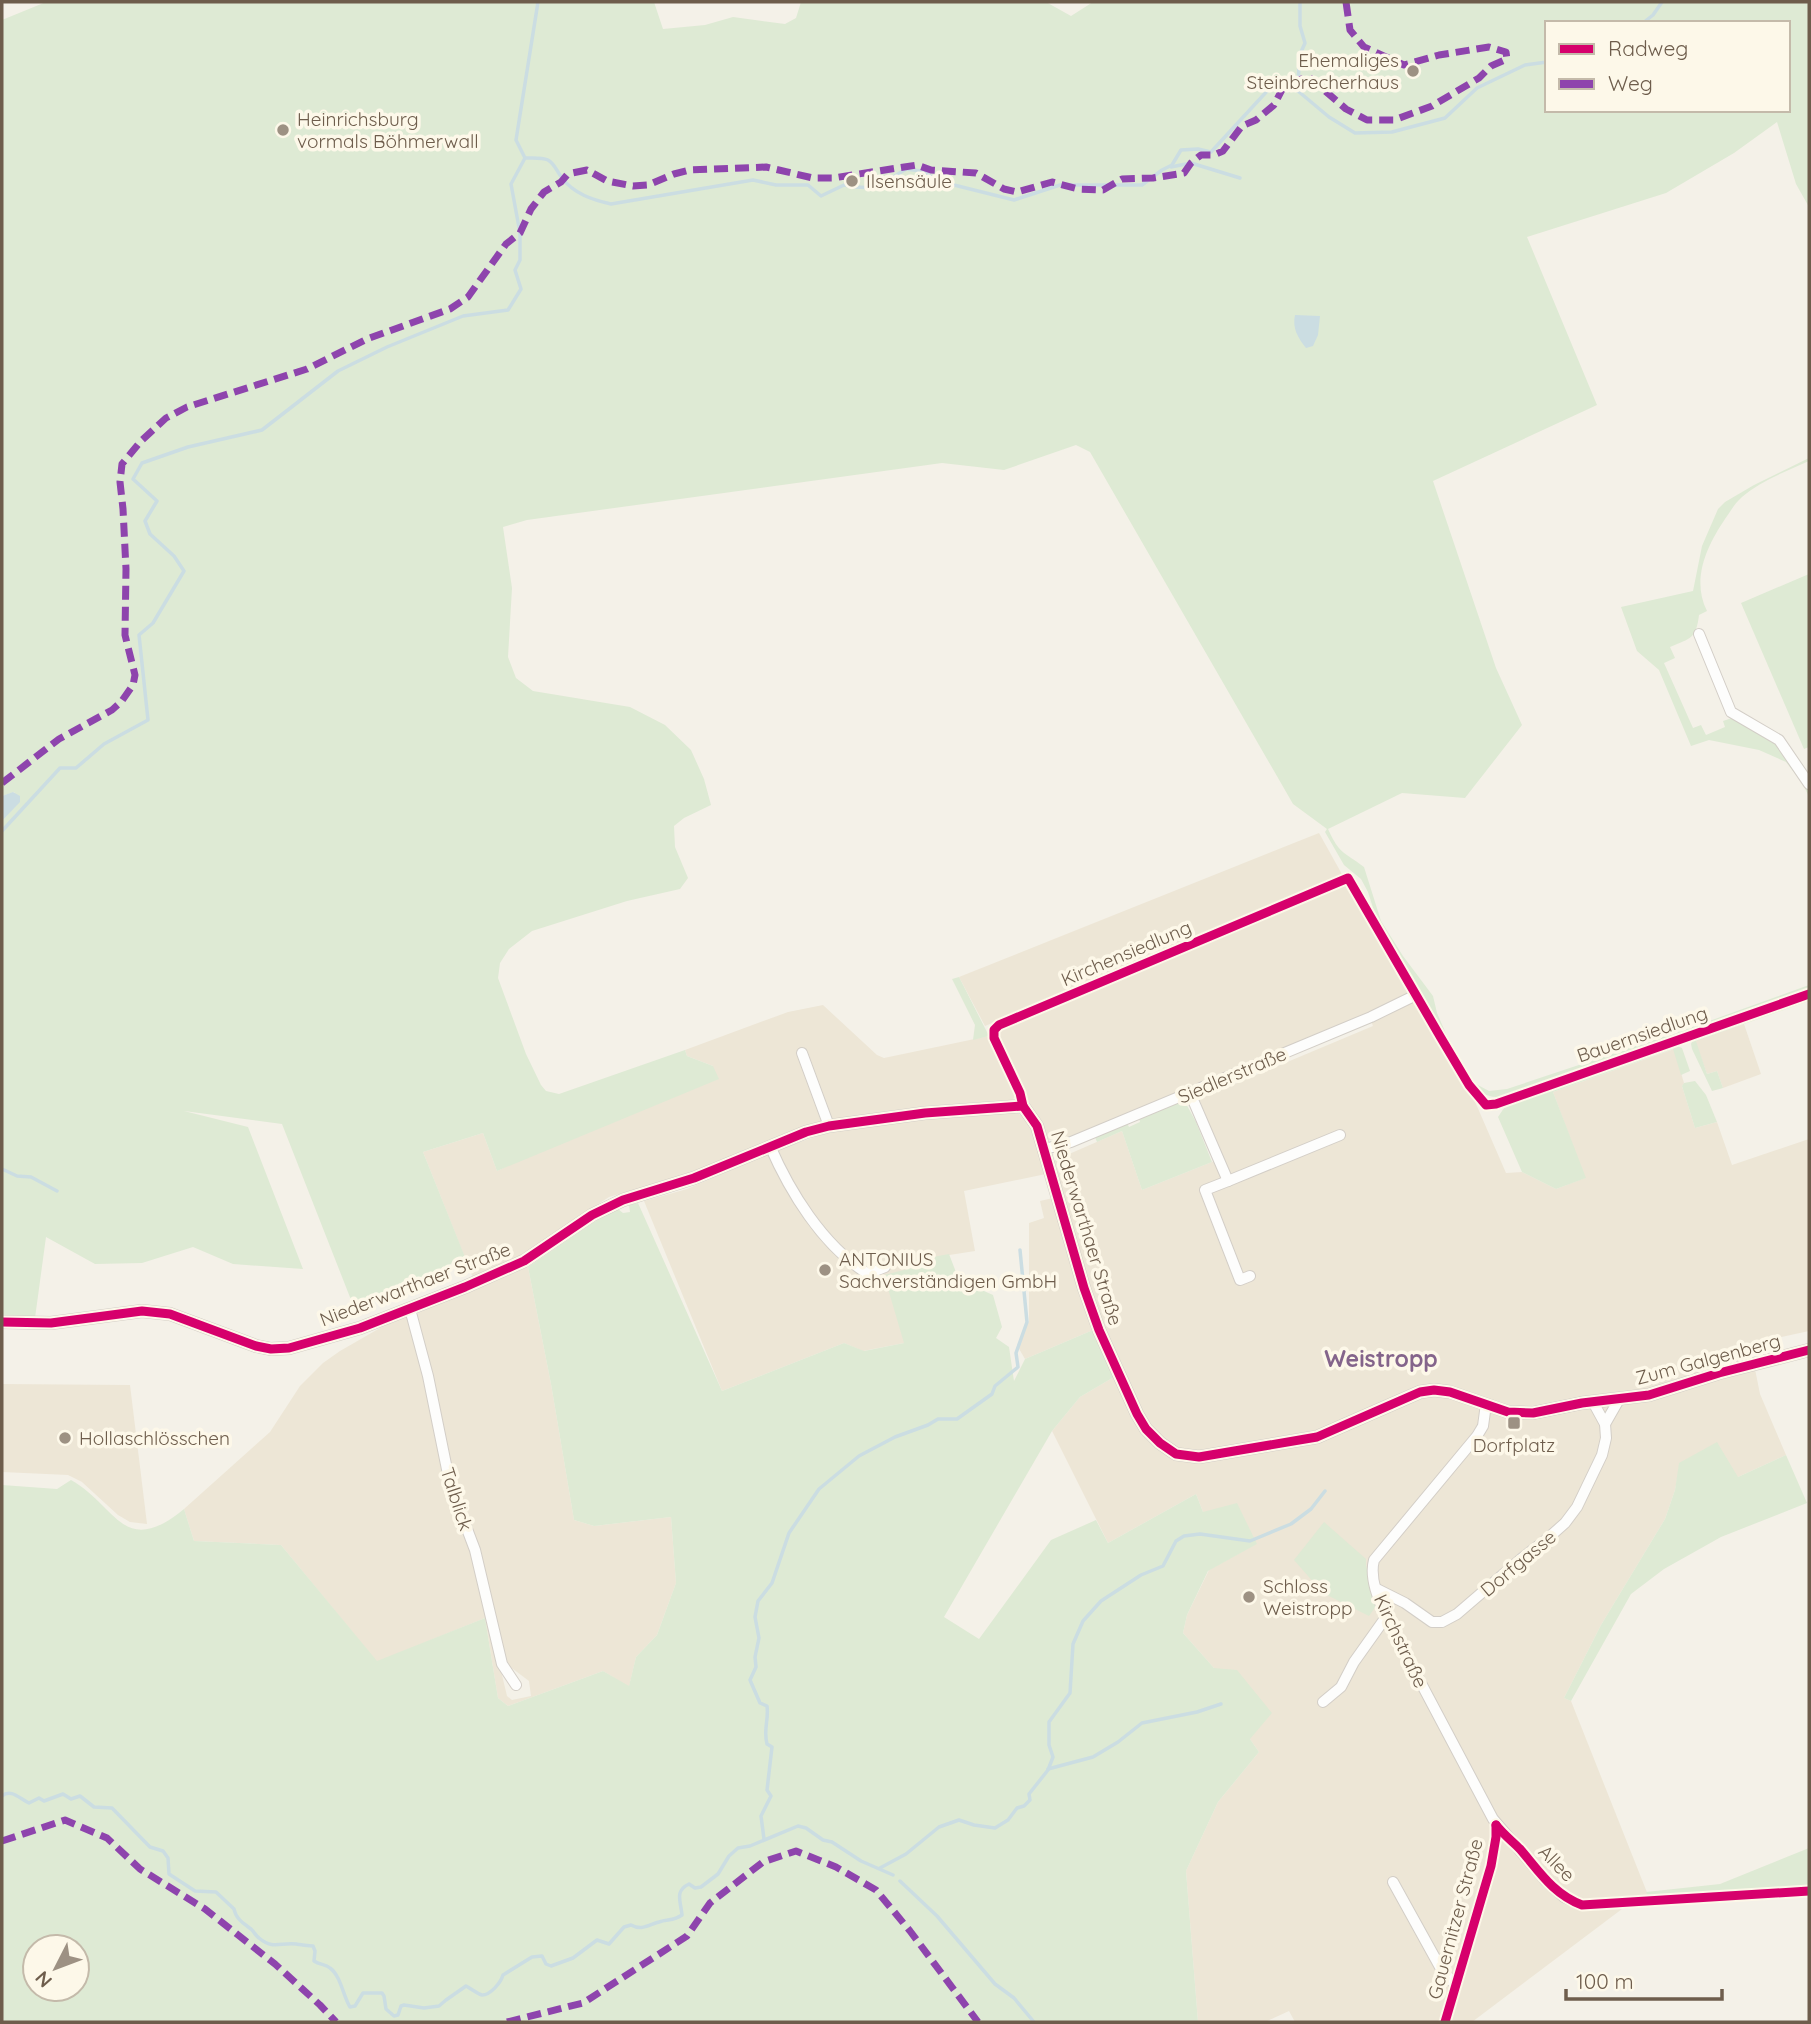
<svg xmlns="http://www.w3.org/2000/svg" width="1811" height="2024" font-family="Quicksand,sans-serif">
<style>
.residential{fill:#ede6d6}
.green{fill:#deead4;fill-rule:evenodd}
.water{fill:#cbdde2}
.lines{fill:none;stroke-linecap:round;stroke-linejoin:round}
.stream{stroke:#cbdde2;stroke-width:3.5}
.minor-casing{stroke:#d3cec7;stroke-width:12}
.tertiary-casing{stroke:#d3cec7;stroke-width:14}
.minor{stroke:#fdfdfc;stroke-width:10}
.tertiary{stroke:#fdfdfc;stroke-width:12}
.quiet{stroke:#8e44ad;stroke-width:7;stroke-dasharray:14 7;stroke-linecap:butt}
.cycleway-casing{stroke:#fdf8e9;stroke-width:13}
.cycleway{stroke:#d6006c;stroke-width:9}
.poi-dot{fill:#9d9183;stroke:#fdf8e9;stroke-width:2.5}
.labels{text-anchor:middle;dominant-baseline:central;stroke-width:7;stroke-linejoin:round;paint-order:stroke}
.poi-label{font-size:19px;fill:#6e5d4c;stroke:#fdf8e9;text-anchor:start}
.street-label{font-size:19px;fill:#6e5d4c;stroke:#fdf8e9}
.quarter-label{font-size:23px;font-weight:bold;fill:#84648b;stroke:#fdf8e9}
</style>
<rect width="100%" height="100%" fill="#f4f1e8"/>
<!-- residential -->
<g class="residential">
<path d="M1319,833L1343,876L985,1026L959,977Z"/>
<path d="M1348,884L1409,989L1408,993L1372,1013L1072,1137L1047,1140L998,1037L1001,1028Z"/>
<path d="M1413,1002L1418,1004L1473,1097L1506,1173L1522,1172L1556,1189L1585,1178L1553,1092L1674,1049L1684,1083L1682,1086L1695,1128L1717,1122L1732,1165L1809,1139V1331L1750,1344L1760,1394L1786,1455L1738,1477L1680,1463L1675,1490L1665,1519L1601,1625L1564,1698L1571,1701L1652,1905L1622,1909L1472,2022H1460L1442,2018L1441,2022H1295L1289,2011L1265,2022H1198L1186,1871L1218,1802L1259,1752L1250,1739L1214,1668L1183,1633L1187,1615L1209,1570L1256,1544L1203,1512L1196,1494L1108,1543L1052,1431L1080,1397L1114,1377L1053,1161L1122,1131L1142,1190L1212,1162L1223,1157L1199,1099L1373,1026L1371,1021Z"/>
<path d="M823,1005L877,1055L884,1058L989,1036L1015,1091V1097L1012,1100L925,1106L824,1122L694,1173L609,1197L520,1256L473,1278L423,1152L483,1133L497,1171L713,1066L687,1056L685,1050L788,1012Z"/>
<path d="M1744,1024L1761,1074L1723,1088L1717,1071L1707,1074L1695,1041Z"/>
<path d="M1011,1112L1022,1115L1030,1121L1046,1174L964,1191L975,1251L911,1261L904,1343L863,1351L844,1343L722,1391L644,1201L687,1189L768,1154L802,1209L859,1272L874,1269L863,1266L821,1227L778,1156L779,1149L827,1133L870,1125L925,1117Z"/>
<path d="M1053,1198L1093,1330L1025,1359L1018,1347L1029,1321V1223L1044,1218L1040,1201Z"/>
<path d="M528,1267L551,1384L574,1520L594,1526L671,1517L676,1583L657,1635L636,1657L629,1687L603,1671L508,1706L498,1698L485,1618L377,1662L281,1545L194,1541L184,1509L270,1432L300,1386L323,1363L340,1351L380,1328L406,1315L409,1316L426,1377L447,1485L472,1549L507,1696L512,1700L531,1696L529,1681L505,1663L477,1548L452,1485L431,1376L415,1318L419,1312Z"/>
<path d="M2,1384L130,1385L147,1524L130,1522L118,1515L82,1482L68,1475L2,1472Z"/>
</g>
<!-- green -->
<g class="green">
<path d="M46,2H654L663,29L705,25L733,17L785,24L796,18L801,2H1046L1071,16L1093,2H1809V207L1796,184L1777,122L1734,153L1666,193L1527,237L1597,405L1433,481L1496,668L1522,725L1465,798L1402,793L1328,829C1340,855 1343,851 1364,867L1381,921L1403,956L1433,996L1437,1013L1447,1036L1474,1083L1489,1091L1507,1089L1690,1028L1809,985V990L1507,1097C1492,1098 1483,1096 1472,1085L1375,914L1368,892L1361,879L1344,865L1325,832L1327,829L1293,804L1090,452L1076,445L1004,470L942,463L527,520L503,527L512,588L508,657L516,678L533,691L630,707L665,725L691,750L704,779L711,805L684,818L674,826L675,847L688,878L680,889L627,901L532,931L509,949L500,963L498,978L526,1054L541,1085L546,1091L559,1094L685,1050L687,1056L713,1066L719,1079L497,1171L483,1133L423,1152L465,1257L355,1310L282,1124L184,1111L248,1127L303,1269L233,1264L193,1247L142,1263L95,1264L46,1237L35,1318L2,1316V821L20,801L14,792L2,796V20ZM1547,23H1788V110H1547Z"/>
<path d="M1809,458V461C1787,471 1760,481 1742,497C1735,503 1730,512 1725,519C1707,546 1691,579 1707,611L1699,615C1696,639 1691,638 1670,647L1675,658L1664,663L1693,728L1701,725L1706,735L1725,727L1723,721L1732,718L1776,743L1806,783L1809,790V797L1803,784L1786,762L1759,750L1709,740L1691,746L1659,670L1637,651L1621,607L1693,591L1702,546L1718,509L1725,502L1754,485Z"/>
<path d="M1809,574V747L1804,749L1741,603Z"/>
<path d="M959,977L989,1036L973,1040L975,1025L952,979Z"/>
<path d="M1809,997V1001L1696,1041L1707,1074L1717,1071L1723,1088L1712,1091L1692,1049L1691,1044L1693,1039Z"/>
<path d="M1677,1046L1682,1048L1690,1071L1681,1075L1673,1049L1553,1092L1586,1178L1556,1189L1522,1172L1498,1117L1504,1108L1552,1088Z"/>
<path d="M1695,1081L1706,1095L1717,1122L1695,1128L1682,1086L1684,1083Z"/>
<path d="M1184,1100L1196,1122L1212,1162L1142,1190L1122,1131L1097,1142L1095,1137L1127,1123L1129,1127L1140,1122L1139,1118Z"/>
<path d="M638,1203L722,1391L844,1343L864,1351L904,1343L884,1275L912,1268L911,1261L949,1254L959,1280L993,1295L1002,1327L996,1338L1009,1347L1014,1381L1025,1359L1093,1330L1114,1377L1080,1397L1052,1431L944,1617L979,1639L1051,1540L1096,1520L1108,1543L1196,1494L1203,1512L1237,1503L1257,1544L1208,1571L1187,1615L1183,1633L1214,1668L1237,1670L1272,1713L1250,1739L1259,1752L1218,1802L1186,1871L1198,2022H2V1485L57,1489L71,1480C117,1506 123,1559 184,1509L194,1541L281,1545L377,1661L485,1618L498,1698L508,1706L603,1671L629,1686L636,1657L657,1635L676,1583L671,1517L594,1526L574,1520L551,1384L528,1267L594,1222L618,1209L623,1213L630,1212L629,1205ZM35,1947H77V1989H35Z"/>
<path d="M1717,1442L1738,1477L1786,1455L1807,1503L1721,1537L1664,1569L1631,1594L1571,1701L1564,1698L1601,1625L1665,1519L1675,1490L1679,1463Z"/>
<path d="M1324,1522L1366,1559V1565L1376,1606L1369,1616L1323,1593L1294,1560Z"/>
<path d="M1809,1848V1886L1649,1898L1646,1892L1720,1884Z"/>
</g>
<!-- water -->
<g class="water">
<path d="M1295,315L1320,316L1318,335L1313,346L1306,348C1298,338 1292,328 1295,315Z"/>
<path d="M13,792L20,796V802L2,821V796Z"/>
</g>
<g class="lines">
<!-- stream -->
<g class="stream">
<path d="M1300,2V26L1305,43L1301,52"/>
<path d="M1643,23L1653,15L1662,2"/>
<path d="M1298,91L1299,63"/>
<path d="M525,158L516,140L538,2"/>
<path d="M1171,167L1191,163L1240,178"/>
<path d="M2,831L60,768H76L104,744L148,720L139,635L153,623L184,571L174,556L150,534L145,521L157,501L133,479L142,463L188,447L262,430L338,371L387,347L463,316L508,310L521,289L515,270L520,260V233L511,184L525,158C533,158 541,157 548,160C555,164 557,172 562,178C574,194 593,200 611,204L753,180L776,185H808L821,196L844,185L855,187L876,188L906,169L921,171L942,182L1014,200L1060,185H1142L1162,170L1172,165L1181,150L1198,149L1211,152L1269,89L1285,84L1298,91L1329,117L1355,133L1392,132L1445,118L1477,88L1525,65L1547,62"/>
<path d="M2,1169L17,1176L31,1177L57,1191"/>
<path d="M1048,1769L1093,1757L1118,1742L1142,1723L1197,1712L1221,1704"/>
<path d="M2,1796C11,1788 20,1799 29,1803L39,1798L44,1801L63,1794L71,1799L80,1796L94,1807L112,1808L150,1847L163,1851L168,1858L169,1874L195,1891L216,1892L234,1909C236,1919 243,1923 251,1929C255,1933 255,1935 259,1938C273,1950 281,1942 296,1944C302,1945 306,1946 313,1946L315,1951L314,1961C320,1965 325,1964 330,1968C341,1976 343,1996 350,2007L355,2006L363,1993H382L384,1996L386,2009L394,2016L398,2015L401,2006L404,2005L424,2008L439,2006L446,2000L466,1986C470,1988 478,1994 482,1995C491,1995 501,1982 503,1975L532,1957L542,1956L546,1964L551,1966L573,1958L597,1940L609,1944L624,1927L631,1925C642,1931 648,1925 659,1922C668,1919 674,1921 682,1915C681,1902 674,1891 689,1884L695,1888L701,1887L718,1874L729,1856L738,1848L750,1846L798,1826L806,1828L823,1840L832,1842L861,1861L893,1875"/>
<path d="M764,1839L761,1816L771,1796L767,1790L772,1747L767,1744C763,1729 769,1720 767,1706L760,1703L750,1680L756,1667L755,1657L759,1638L755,1617L758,1601L772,1583L789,1533L819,1489L859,1456L895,1437L928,1425L938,1419H957L992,1394L995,1386L1018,1367L1016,1353L1027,1322L1020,1250"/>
<path d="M880,1868L906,1854L939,1827L959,1820L974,1825L995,1828L1008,1820L1017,1808L1024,1806L1030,1800L1029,1794L1048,1770L1053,1757L1049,1745V1722L1070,1693L1073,1644L1083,1621L1101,1601L1141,1575L1163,1566L1176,1541L1184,1536L1200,1534L1250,1541L1291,1524L1311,1509L1325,1491"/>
<path d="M900,1881L937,1916L995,1984L1014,1998L1034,2022"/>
</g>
<!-- minor casing -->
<g class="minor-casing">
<g id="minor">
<path d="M1699,634L1731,712L1779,740L1809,784"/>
<path d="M802,1053L829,1126"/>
<path d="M1190,1093L1228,1181L1340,1135"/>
<path d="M1023,1106L1020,1093L994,1038V1030L999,1025L1348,878L1441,1038L1469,1085L1486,1105L1496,1104L1809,994"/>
<path d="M770,1146C790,1192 822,1244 865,1272L870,1273L885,1267"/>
<path d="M1045,1149L1071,1142L1371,1017L1416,995"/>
<path d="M1228,1181L1205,1190L1240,1280L1250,1276"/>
<path d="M410,1309L428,1376L450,1484L475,1550L502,1664L516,1685"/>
<path d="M1486,1404L1483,1426L1477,1436L1374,1560C1369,1578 1379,1601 1386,1617L1493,1819L1546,1881L1564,1897L1582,1905L1645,1901"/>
<path d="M1605,1424L1617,1403L1616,1400"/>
<path d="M1377,1589L1405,1603L1432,1622H1442L1457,1614L1521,1559L1547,1539L1565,1523L1577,1507L1602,1455L1606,1438L1605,1424L1593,1402"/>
<path d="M1323,1702L1341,1687L1354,1662L1386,1617"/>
<path d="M1393,1882L1440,1967L1455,1985"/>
<path d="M1445,2022L1491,1866L1496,1837V1825"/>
</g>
</g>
<!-- tertiary casing -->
<g class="tertiary-casing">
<path id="tertiary" d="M2,1322L51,1323L142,1311L170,1314L256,1346L271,1349L289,1348L360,1328L465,1287L524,1261L592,1215L623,1200L694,1178L806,1132L829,1126L925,1113L1023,1106L1037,1126L1084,1288L1099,1330L1137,1414L1146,1429L1160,1443L1176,1454L1199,1457L1317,1437L1420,1392L1434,1390L1450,1392L1508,1412L1533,1413L1582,1403L1649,1395L1719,1373L1809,1350"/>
</g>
<!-- minor -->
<use href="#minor" class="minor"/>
<!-- tertiary -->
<use href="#tertiary" class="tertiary"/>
<!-- quiet -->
<g class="quiet">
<path d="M2,783L59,739L112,710L121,702L133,685L135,675L125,635L126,569L123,509L120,482L122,464L141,441L166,418L187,407L307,369L367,339L450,309L468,297L506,244L520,233L531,209L544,192L561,182L567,175L572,173L587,170L607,181L633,186L648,185L674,174L689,170L766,167L813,178H833L917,165L931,170L976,173L1004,189L1017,192L1052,182L1078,189L1103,190L1122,179L1153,178L1184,173L1191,163L1201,155H1214L1223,151L1242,126L1256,120L1274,105L1285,84L1309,77L1346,109L1367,120H1394L1432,106L1479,78L1491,66L1507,59L1506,52L1489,47L1439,55L1404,65L1364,47L1350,30L1346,2"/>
<path d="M2,1841L65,1820L107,1838L140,1869L205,1909L275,1964L320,2005L336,2022"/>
<path d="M507,2022L583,2003L687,1936L710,1903L763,1862L796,1851L836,1867L876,1890L910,1931L978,2022"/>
</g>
<!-- cycleway casing -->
<g class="cycleway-casing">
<g id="cycleway">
<path d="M1023,1106L1020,1093L994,1038V1030L999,1025L1348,878L1441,1038L1469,1085L1486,1105L1496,1104L1809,994"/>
<path d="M2,1322L51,1323L142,1311L170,1314L256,1346L271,1349L289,1348L360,1328L465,1287L524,1261L592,1215L623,1200L694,1178L806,1132L829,1126L925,1113L1023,1106L1037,1126L1084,1288L1099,1330L1137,1414L1146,1429L1160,1443L1176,1454L1199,1457L1317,1437L1420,1392L1434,1390L1450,1392L1508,1412L1533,1413L1582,1403L1649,1395L1719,1373L1809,1350"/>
<path d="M1496,1825C1503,1834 1512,1841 1520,1849C1539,1871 1553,1894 1582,1905L1809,1891"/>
<path d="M1445,2022L1491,1866L1496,1837V1825"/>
</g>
</g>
<!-- cycleway -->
<use href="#cycleway" class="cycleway"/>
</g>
<!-- markers -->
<g class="poi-dot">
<circle cx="1413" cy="71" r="7"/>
<circle cx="283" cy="130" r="7"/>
<circle cx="852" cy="181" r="7"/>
<circle cx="825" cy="1270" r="7"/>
<rect x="1507" y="1416" width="14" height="14" rx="3.5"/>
<circle cx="65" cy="1438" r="7"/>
<circle cx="1249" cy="1597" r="7"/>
</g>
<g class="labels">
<!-- poi labels -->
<g class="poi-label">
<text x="1399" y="60" text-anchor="end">Ehemaliges<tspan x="1399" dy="22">Steinbrecherhaus</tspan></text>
<text x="297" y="119">Heinrichsburg<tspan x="297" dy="22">vormals Böhmerwall</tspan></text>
<text x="866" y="181">Ilsensäule</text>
<text x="839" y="1259">ANTONIUS<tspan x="839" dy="22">Sachverständigen GmbH</tspan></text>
<text x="79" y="1438">Hollaschlösschen</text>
<text x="1514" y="1445" text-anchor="middle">Dorfplatz</text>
<text x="1263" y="1586">Schloss<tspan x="1263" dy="22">Weistropp</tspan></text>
</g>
<!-- street labels -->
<g class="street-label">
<text transform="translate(1126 953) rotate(-23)">Kirchensiedlung</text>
<text transform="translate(1642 1034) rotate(-19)">Bauernsiedlung</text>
<text transform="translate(1232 1075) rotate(-23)">Siedlerstraße</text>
<text transform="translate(1087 1228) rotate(73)">Niederwarthaer Straße</text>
<text transform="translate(415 1284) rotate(-21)">Niederwarthaer Straße</text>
<text transform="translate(1708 1359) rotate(-15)">Zum Galgenberg</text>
<text transform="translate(457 1499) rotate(72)">Talblick</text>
<text transform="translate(1518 1563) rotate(-40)">Dorfgasse</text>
<text transform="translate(1401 1641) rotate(65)">Kirchstraße</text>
<text transform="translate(1557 1863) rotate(46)">Allee</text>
<text transform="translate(1455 1919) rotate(-75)">Gauernitzer Straße</text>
</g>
<!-- quarter labels -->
<g class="quarter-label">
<text x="1381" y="1358">Weistropp</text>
</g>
</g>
<!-- border -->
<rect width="1811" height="2024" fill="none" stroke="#6e5d4c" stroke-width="7"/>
<!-- legend -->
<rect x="1545" y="21" width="245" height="91" fill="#fdf8e9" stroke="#c4baaa" stroke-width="2"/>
<rect x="1559" y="44" width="35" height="10" fill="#d6006c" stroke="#c4baaa" stroke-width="2"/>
<text x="1608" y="56" font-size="21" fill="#6e5d4c">Radweg</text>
<rect x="1559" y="79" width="35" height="10" fill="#8e44ad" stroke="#c4baaa" stroke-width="2"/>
<text x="1608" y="91" font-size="21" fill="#6e5d4c">Weg</text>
<!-- north arrow -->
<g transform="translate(56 1968) rotate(228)"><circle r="33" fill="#fdf8e9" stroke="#c4baaa" stroke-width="2"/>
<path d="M0-5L12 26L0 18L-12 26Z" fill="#9d9183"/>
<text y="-10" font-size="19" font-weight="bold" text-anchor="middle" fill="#6e5d4c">N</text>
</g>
<!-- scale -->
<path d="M1566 1989v10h156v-10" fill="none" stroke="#6e5d4c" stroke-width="3.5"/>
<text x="1576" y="1989" font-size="21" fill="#6e5d4c" stroke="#fdf8e9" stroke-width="5" paint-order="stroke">100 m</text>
</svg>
